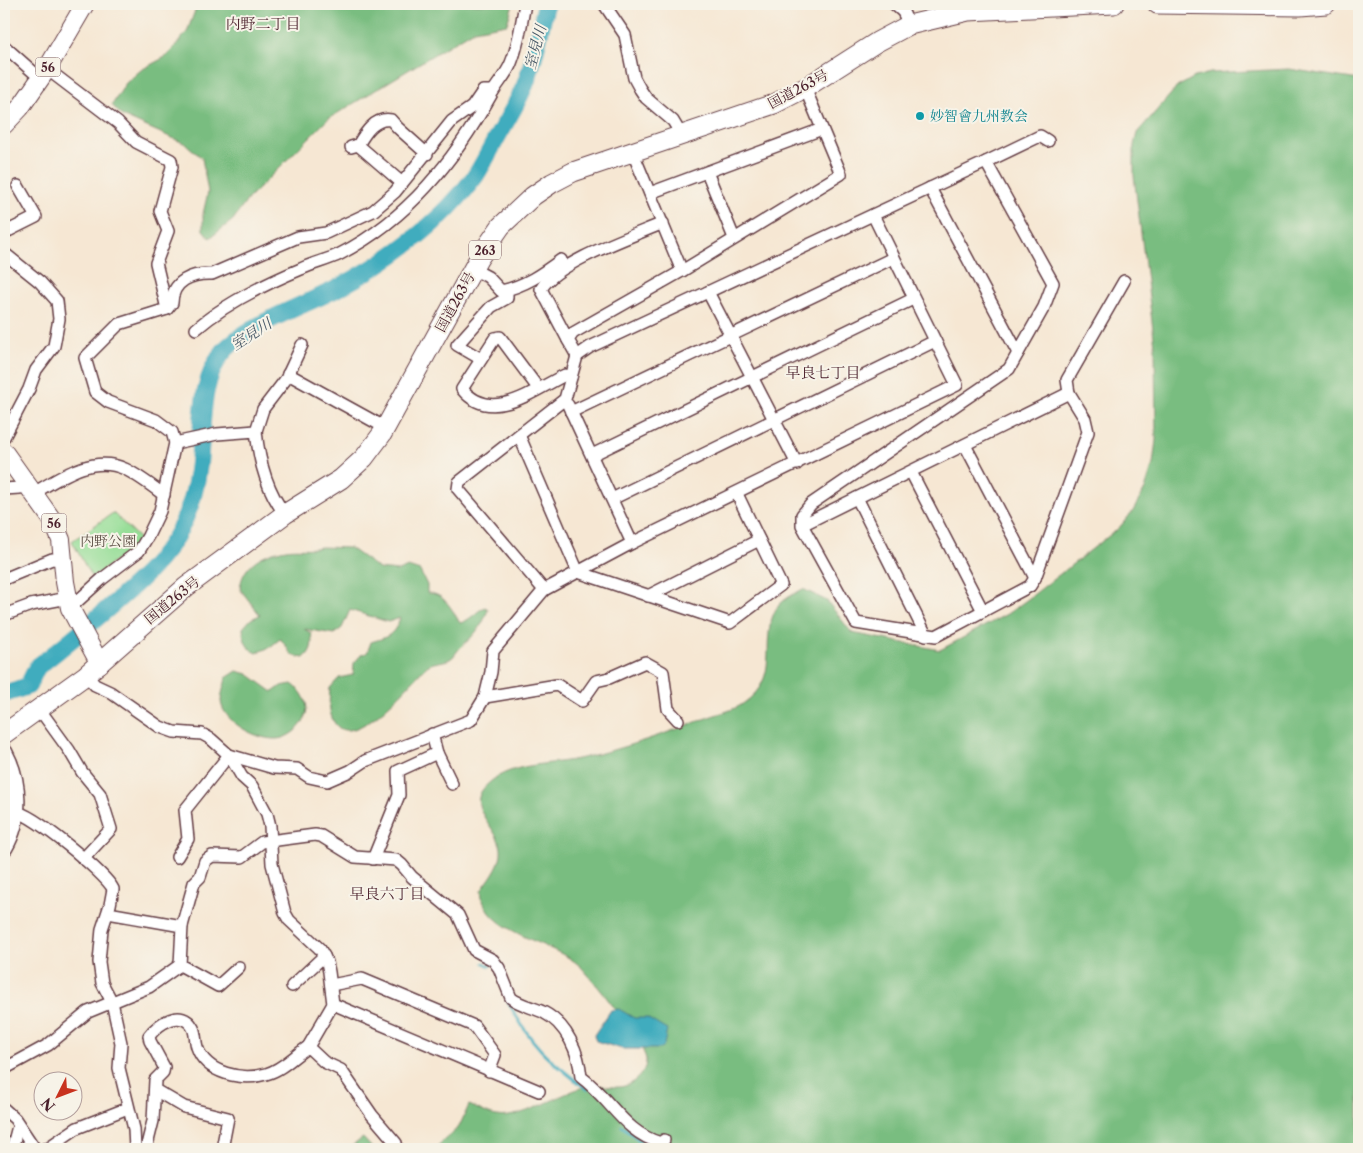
<svg xmlns="http://www.w3.org/2000/svg" width="1363" height="1153" font-family="'Libre Caslon Text','Noto Serif JP',serif">
<style>
.green{fill:#97de98;stroke:#707e62}
.forest{fill:#79bd80;stroke:#626e56}
.water{fill:#3facbe;stroke:#446674}
.lines{fill:none;stroke-linecap:round;stroke-linejoin:round}
.stream{stroke:#3facbe;stroke-width:3}
.river{stroke:#3facbe;stroke-width:18}
.minor-casing{stroke:#643d44;stroke-width:14}
.secondary-casing{stroke:#643d44;stroke-width:19}
.primary-casing{stroke:#643d44;stroke-width:20}
.trunk-casing{stroke:#643d44;stroke-width:21}
.minor{stroke:#fff;stroke-width:11}
.secondary{stroke:#fff;stroke-width:16}
.primary{stroke:#fff;stroke-width:18}
.trunk{stroke:#fff;stroke-width:19}
.culture-dot{fill:#0f9aa8;stroke:#f7f3e8;stroke-width:2}
.labels{text-anchor:middle;dominant-baseline:central;stroke-width:4;stroke-linejoin:round;paint-order:stroke}
.shield{fill:#f7f3e8;stroke:#7e5f64;stroke-width:1}
.shield-label{font-size:12px;font-weight:bold;fill:#4a1f2b}
.street-label{font-size:14px;fill:#4a1f2b;stroke:#f7f3e8}
.culture-label{font-size:14px;fill:#0d838f;stroke:#f7f3e8;text-anchor:start}
.park-label{font-size:14px;fill:#5d4f46;stroke:#f7f3e8}
.neighbourhood-label{font-size:15px;fill:#4a1f2b;stroke:#f7f3e8}
.water-label{font-size:15px;font-style:italic;fill:#465766;stroke:#f7f3e8}
</style>
<rect width="100%" height="100%" fill="#f7f3e8"/>
<filter id="ink" filterUnits="userSpaceOnUse"><feTurbulence type="fractalNoise" baseFrequency=".02" numOctaves="2"/><feDisplacementMap in="SourceGraphic" scale="10" xChannelSelector="R" yChannelSelector="G"/><feConvolveMatrix kernelMatrix="1 2 1 2 8 2 1 2 1" color-interpolation-filters="sRGB"/></filter>
<filter id="wash" filterUnits="userSpaceOnUse"><feTurbulence type="fractalNoise" baseFrequency=".0096" numOctaves="4" result="noise"/><feDisplacementMap in="SourceGraphic" scale="20" xChannelSelector="R" yChannelSelector="G"/><feGaussianBlur stdDeviation="1.12" result="paint"/><feColorMatrix in="noise" values="0 0 0 0 0 0 0 0 0 0 0 0 0 0 0 0 0 1.4 0 .05"/><feComposite in="paint" operator="in"/></filter>
<g filter="url(#wash)">
<rect width="100%" height="100%" fill="#f6e7d3"/>
<!-- green -->
<path class="green" d="M113,513L140,539L127,552L92,578L72,541Z"/>
<!-- forest -->
<g class="forest">
<path d="M204,4H513L507,24L474,30L328,119L248,199L233,220L210,238L203,230V214L208,192L202,158L186,144L122,116L112,105L126,83L141,70L167,56L187,32L196,8Z"/>
<path d="M1289,69L1359,80V1149H434L459,1127L469,1105C477,1108 488,1115 497,1116C511,1119 532,1109 544,1104C558,1098 575,1088 590,1086C604,1083 617,1092 631,1083C639,1078 647,1069 646,1059C643,1042 593,979 580,966C556,943 483,933 481,891C489,879 499,868 501,854C504,832 466,810 483,789C506,761 550,766 582,758C625,748 668,733 709,717C720,713 735,710 744,703C781,677 760,645 774,613C779,601 792,595 803,589L827,601L852,633L940,650L1007,614L1028,599L1119,528L1133,511L1145,489L1153,464L1156,440L1155,346L1134,176V145L1137,133L1177,87L1195,77L1210,73Z"/>
<path d="M321,547L350,548L379,569L398,571L408,567L420,571L427,585V593C445,593 452,610 460,623C471,620 475,612 485,607L488,609C483,627 473,636 460,648C456,652 454,657 450,659C442,663 431,661 425,668C412,681 356,749 336,725C328,715 329,700 330,688L339,678L353,675L354,663L362,654L367,653L371,642C388,637 394,635 400,618L388,622L350,610L342,628L334,634L304,629L311,633C313,644 312,651 304,658C285,656 291,648 280,639L270,647L257,653C245,648 244,640 243,628L251,619L260,615L240,589C242,564 263,553 286,549C298,547 308,550 321,547Z"/>
<path d="M237,671L248,674L273,692L281,686L292,684C315,700 310,726 285,737C266,746 222,723 221,701C221,693 225,685 226,678Z"/>
<path d="M363,1138L373,1149H348Z"/>
</g>
<!-- water -->
<path class="water" d="M619,1009L634,1018H647L665,1029L667,1030L664,1045L660,1049H622L596,1041L594,1035L611,1010Z"/>
<g class="lines">
<!-- stream -->
<g class="stream">
<path d="M484,963L490,966"/>
<path d="M507,1000C531,1045 547,1059 587,1089"/>
<path d="M622,1126L644,1144L664,1149"/>
</g>
<!-- river -->
<path class="river" d="M4,694L28,686L37,667C61,649 83,630 105,611C154,569 189,538 198,471C204,432 197,383 224,351C245,326 305,305 336,289C388,262 442,223 476,175C485,161 492,146 500,132C509,117 518,101 525,85C535,59 540,31 546,4"/>
</g>
</g>
<g filter="url(#ink)">
<g class="lines">
<!-- minor casing -->
<g class="minor-casing">
<g id="minor">
<path d="M604,4L625,35L634,78L640,89L646,98L673,121L682,136"/>
<path d="M894,4L903,12L909,25"/>
<path d="M4,46L40,78"/>
<path d="M47,69L118,123L136,142L171,160L172,167L160,211L168,231L156,263L167,309L119,324L85,358L95,392L108,402L156,420L172,432L175,443L160,511L148,536L139,551L102,579L70,608"/>
<path d="M358,145C365,133 375,117 391,120L398,128L427,154"/>
<path d="M351,147L358,145L402,183"/>
<path d="M633,153L682,271"/>
<path d="M986,162L1040,136L1048,141"/>
<path d="M707,172L734,238"/>
<path d="M930,188L1018,353"/>
<path d="M650,193L822,129"/>
<path d="M4,233L36,217L18,186"/>
<path d="M4,253L40,282L57,301L59,319L54,346L36,370L29,389L4,437"/>
<path d="M473,269L488,277L501,291C525,286 542,274 561,260"/>
<path d="M708,292L797,464"/>
<path d="M167,309L172,303C172,281 192,273 212,274L298,237L326,233L373,211L395,192L452,121L472,107L483,91H493"/>
<path d="M196,329C226,303 265,284 301,269C313,263 328,260 340,254C408,219 454,161 491,95C497,84 507,74 511,63C519,44 521,24 525,4"/>
<path d="M568,340L541,289C557,262 633,236 663,223"/>
<path d="M577,356L568,340L573,333L682,271L841,174L805,88"/>
<path d="M481,359L457,345L491,307L507,298V290"/>
<path d="M288,374L386,428"/>
<path d="M538,388L500,337L495,338L462,389C491,425 534,390 565,375L571,377"/>
<path d="M1069,393L1067,380L1124,281"/>
<path d="M568,405L632,543"/>
<path d="M571,412L893,258"/>
<path d="M256,431L263,409L286,379L302,345"/>
<path d="M519,435L578,572L730,623L781,585L737,494"/>
<path d="M175,443L217,434L256,431C259,461 266,490 285,514"/>
<path d="M965,445L1035,578"/>
<path d="M592,455L913,299"/>
<path d="M911,472L983,611"/>
<path d="M4,489L20,488L27,482"/>
<path d="M34,493C61,477 93,454 125,469C139,476 152,486 164,495"/>
<path d="M857,498L926,635"/>
<path d="M612,499L935,341"/>
<path d="M4,579L52,559L64,560"/>
<path d="M544,590L458,489L459,482L565,399L577,356L590,347L986,162L1053,283L1044,307L1009,369L811,504L802,515V525L856,623L936,636L1030,586L1035,578L1088,432L1085,419L1069,393L802,525"/>
<path d="M648,596L759,540"/>
<path d="M4,615L31,605L68,598"/>
<path d="M86,675L95,685L110,692L160,727L174,732L202,734L211,739L229,755L242,777L252,786L267,814L270,826L272,864L285,913L289,920L320,949L327,962L329,972L333,1004L308,1047L324,1062L341,1070L372,1115L396,1143"/>
<path d="M485,697L557,685L582,701L596,681L609,678L645,662L663,672L668,709L678,720"/>
<path d="M40,710L69,750L82,772L100,794L111,829L83,859"/>
<path d="M437,753L452,784"/>
<path d="M229,755L274,768L297,769L309,777L327,781L350,771L365,761L471,720L485,697L491,672L493,651L544,590L632,543L957,385L873,215"/>
<path d="M16,812C32,813 106,874 113,889L110,905L102,929L99,962L102,983L112,1002L121,1043L119,1068L134,1129L135,1149"/>
<path d="M177,857L188,839L185,810L229,755"/>
<path d="M373,859L399,795L398,771L437,753L432,734"/>
<path d="M108,913L182,926L180,965"/>
<path d="M182,926L194,883L200,877L205,861L212,856L242,857L262,842L315,835L321,836L355,857L396,860L402,865L412,877L458,915L474,950L493,960L499,968L511,998C520,1005 532,1007 543,1012C567,1024 579,1053 581,1077C611,1099 624,1133 661,1143L664,1140"/>
<path d="M331,985L362,979L474,1026L495,1055L489,1071"/>
<path d="M292,986L324,956"/>
<path d="M333,1004L539,1091"/>
<path d="M4,1069L48,1045L88,1012L149,987L180,965L218,986L239,967"/>
<path d="M155,1090L184,1107L228,1118L222,1149"/>
<path d="M4,1109L15,1119L35,1149"/>
<path d="M12,1149L17,1130L20,1128"/>
<path d="M46,1149L77,1128L128,1108"/>
<path d="M146,1149L153,1121L155,1080L163,1072L164,1067L150,1041L149,1036C158,1024 182,1007 193,1028C196,1034 195,1041 197,1047C206,1074 242,1081 266,1074C282,1070 295,1055 308,1047"/>
</g>
</g>
<!-- secondary casing -->
<g class="secondary-casing">
<path id="secondary" d="M4,752C20,782 21,819 4,848"/>
</g>
<!-- primary casing -->
<g class="primary-casing">
<g id="primary">
<path d="M4,125L20,108L47,69L85,4"/>
<path d="M4,452L53,521L61,540L65,582L70,608L100,664"/>
</g>
</g>
<!-- trunk casing -->
<g class="trunk-casing">
<g id="trunk">
<path d="M1157,4L1300,6L1326,4"/>
<path d="M4,734L86,675L186,587L285,514L341,479L364,458L382,434L479,258L501,226L533,196L552,183L573,172L774,104L805,88L877,42L909,25L968,11L1114,4"/>
</g>
</g>
<!-- minor -->
<use href="#minor" class="minor"/>
<!-- secondary -->
<use href="#secondary" class="secondary"/>
<!-- primary -->
<use href="#primary" class="primary"/>
<!-- trunk -->
<use href="#trunk" class="trunk"/>
</g>
</g>
<!-- markers -->
<circle class="culture-dot" cx="920" cy="116" r="5"/>
<g class="labels">
<!-- shield labels -->
<g class="shield">
<rect x="35.5" y="57.5" width="25" height="19" rx="4"/>
<rect x="469" y="240.5" width="32" height="19" rx="4"/>
<rect x="41.5" y="513.5" width="25" height="19" rx="4"/>
</g>
<g class="shield-label">
<text x="48" y="67">56</text>
<text x="485" y="250">263</text>
<text x="54" y="523">56</text>
</g>
<!-- street labels -->
<g class="street-label">
<text transform="translate(798 89) rotate(-28)">国道263号</text>
<text transform="translate(455 302) rotate(-61)">国道263号</text>
<text transform="translate(172 600) rotate(-39)">国道263号</text>
</g>
<!-- culture labels -->
<g class="culture-label">
<text x="930" y="116">妙智會九州教会</text>
</g>
<!-- park labels -->
<g class="park-label">
<text x="108" y="541">内野公園</text>
</g>
<!-- neighbourhood labels -->
<g class="neighbourhood-label">
<text x="263" y="23">内野二丁目</text>
<text x="823" y="372">早良七丁目</text>
<text x="387" y="893">早良六丁目</text>
</g>
<!-- water labels -->
<g class="water-label">
<text transform="translate(535 47) rotate(-75)">室見川</text>
<text transform="translate(251 334) rotate(-33)">室見川</text>
</g>
</g>
<!-- margin -->
<rect width="1363" height="1153" fill="none" stroke="#f7f3e8" stroke-width="20"/>
<!-- north arrow -->
<g transform="translate(58 1096) rotate(228)"><circle r="24" fill="#f7f3e8" stroke="#b29e9c"/>
<path d="M0-4L9 19L0 12L-9 19Z" fill="#c8321e"/>
<text y="-8" font-size="14" font-weight="bold" text-anchor="middle" fill="#4a1f2b">N</text>
</g>
</svg>
